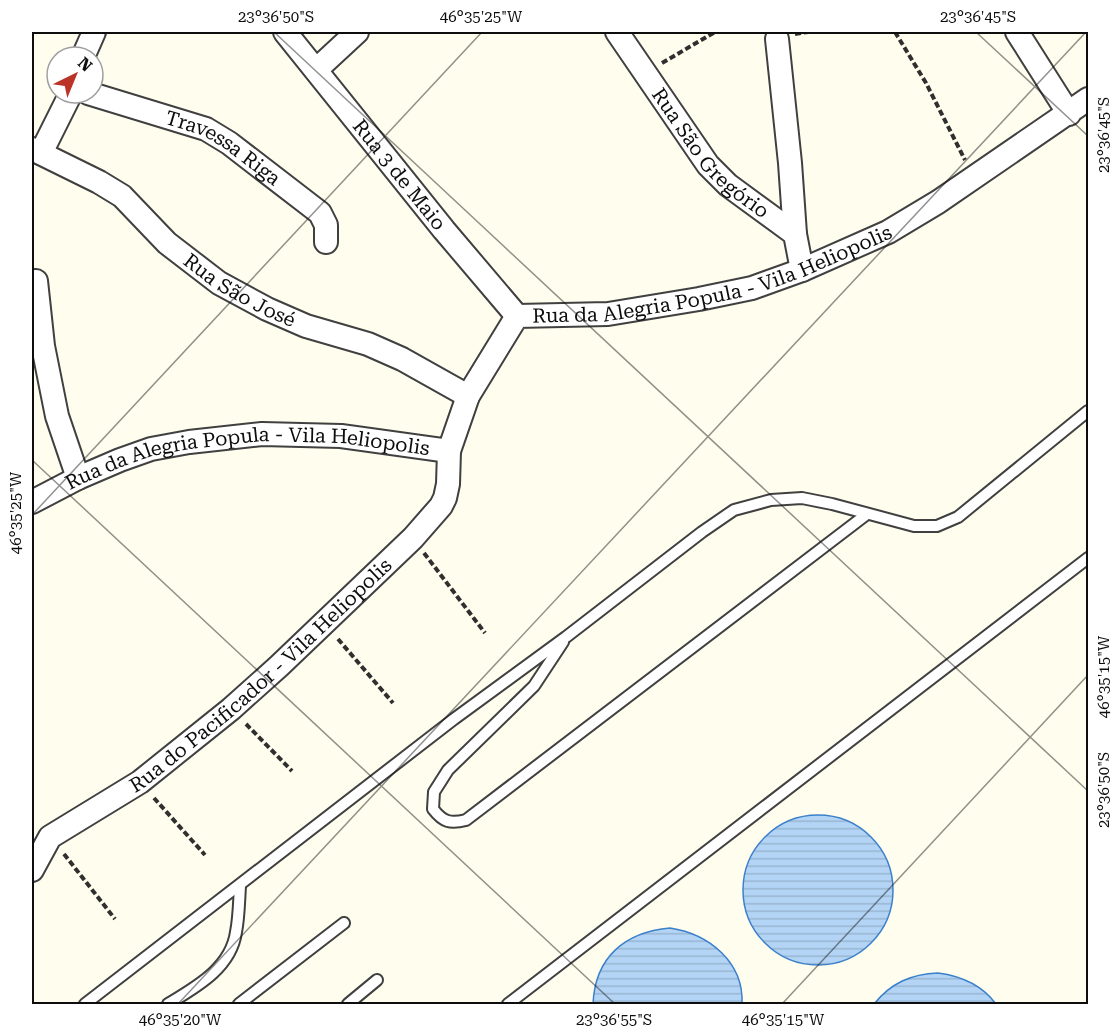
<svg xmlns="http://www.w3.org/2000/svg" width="1120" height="1036" font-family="'Roboto Serif',serif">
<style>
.water{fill:url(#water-rules);stroke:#3b80cb;stroke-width:1.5}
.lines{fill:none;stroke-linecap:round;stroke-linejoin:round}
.service-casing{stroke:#404040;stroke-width:14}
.minor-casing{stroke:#404040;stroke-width:26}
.path{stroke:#2f2f2f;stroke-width:4;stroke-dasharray:6 3;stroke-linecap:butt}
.service{stroke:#fff;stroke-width:10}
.minor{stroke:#fff;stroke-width:22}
.ticks{fill:none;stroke:#0d0d0d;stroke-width:1.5;stroke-opacity:0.45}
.labels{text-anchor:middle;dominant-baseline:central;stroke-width:6;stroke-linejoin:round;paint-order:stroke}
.street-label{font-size:20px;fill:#0d0d0d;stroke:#fff}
.neatline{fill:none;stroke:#0d0d0d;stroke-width:2}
.ticks-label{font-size:15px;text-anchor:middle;fill:#0d0d0d}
</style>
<defs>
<pattern id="water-rules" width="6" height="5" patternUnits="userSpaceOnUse" patternTransform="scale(1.5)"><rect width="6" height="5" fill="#b3d4f5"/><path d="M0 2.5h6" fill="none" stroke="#99b5d1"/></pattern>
</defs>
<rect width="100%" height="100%" fill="#fffded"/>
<!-- water -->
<g class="water">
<circle cx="818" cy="890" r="75"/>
<path d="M670,928C709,934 744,962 742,1004H593C595,957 625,932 670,928Z"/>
<path d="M938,973C961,976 982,985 996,1004H874C891,983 911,974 938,973Z"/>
</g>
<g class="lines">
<!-- service casing -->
<g class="service-casing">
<g id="service">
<path d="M563,642L534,686L448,770L434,792L433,809C443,822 450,824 466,820L867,514"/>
<path d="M85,1004L454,719L566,637L702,532L734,510L771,500L802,498L832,504L914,526H937L958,517L1088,411"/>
<path d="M168,1004C196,987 231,968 236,932C239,917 239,901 240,886"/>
<path d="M239,1004L344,923"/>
<path d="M348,1004L377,980"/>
<path d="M508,1004L1088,558"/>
</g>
</g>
<!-- minor casing -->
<g class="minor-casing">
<g id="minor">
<path id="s1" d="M285,32L444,230L517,316"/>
<path id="s2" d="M617,32L708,165L728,185L795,234L802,270"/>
<path d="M1017,32L1069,114"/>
<path d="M777,39L790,163L795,234"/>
<path d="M83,57L94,32"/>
<path d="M316,70L357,32"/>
<path id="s3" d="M88,93L206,129L229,143L320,213L326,225V242"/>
<path id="s4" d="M32,149L99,182L122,196L167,243L219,283L267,309L306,326L368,344L402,359L468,396"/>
<path d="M41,153L71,93"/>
<path d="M36,281L43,346L57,416L78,478"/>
<path id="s5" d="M32,502L78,478L120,460L151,449L189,442L262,434L341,436L449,451L468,396L517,316L608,314L699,299L752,288L802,270L888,232L938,202L1088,99"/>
<path id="s6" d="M32,870L50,837L140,782L231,709L279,666L413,538L441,506L445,498L448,484L449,451"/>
</g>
</g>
<!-- path -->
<g class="path">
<path d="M895,32L926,83L965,160"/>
<path d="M795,34L808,32"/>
<path d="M662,63L715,32"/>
<path d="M424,553L485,633"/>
<path d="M338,639L393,703"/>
<path d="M246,724L292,771"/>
<path d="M154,798L205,855"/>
<path d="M64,854L115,919"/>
</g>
<!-- service -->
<use href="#service" class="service"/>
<!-- minor -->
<use href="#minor" class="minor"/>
</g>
<!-- ticks -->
<path class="ticks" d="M274,32L1088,791M976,32L1088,136M32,460L615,1004M32,515L482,32M178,1004L1086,32M782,1004L1088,675"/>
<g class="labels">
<!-- street labels -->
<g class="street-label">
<text stroke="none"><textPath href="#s3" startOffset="147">Travessa Riga</textPath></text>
<text stroke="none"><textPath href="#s2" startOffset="154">Rua São Gregório</textPath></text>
<text stroke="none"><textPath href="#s1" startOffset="183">Rua 3 de Maio</textPath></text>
<text stroke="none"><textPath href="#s5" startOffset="784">Rua da Alegria Popula - Vila Heliopolis</textPath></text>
<text stroke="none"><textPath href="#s4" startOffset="254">Rua São José</textPath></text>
<text stroke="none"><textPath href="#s5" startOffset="225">Rua da Alegria Popula - Vila Heliopolis</textPath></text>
<text stroke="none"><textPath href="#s6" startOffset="304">Rua do Pacificador - Vila Heliopolis</textPath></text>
</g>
</g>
<!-- border -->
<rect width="1120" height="1036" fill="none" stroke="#ffffff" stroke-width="66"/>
<!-- north arrow -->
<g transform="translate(75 75) rotate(43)"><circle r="28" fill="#ffffff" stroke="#9e9e9e" stroke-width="1.5"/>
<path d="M0-4.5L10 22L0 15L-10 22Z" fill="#bb3227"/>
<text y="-9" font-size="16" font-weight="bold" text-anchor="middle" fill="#0d0d0d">N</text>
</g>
<rect x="33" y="33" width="1054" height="970" class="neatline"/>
<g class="ticks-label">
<text x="276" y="22">23°36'50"S</text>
<text x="481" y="22">46°35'25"W</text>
<text x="978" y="22">23°36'45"S</text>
<text transform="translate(1104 135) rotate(-90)" y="5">23°36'45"S</text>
<text transform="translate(16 513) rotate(-90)" y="5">46°35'25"W</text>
<text transform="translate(1104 677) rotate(-90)" y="5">46°35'15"W</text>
<text transform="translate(1104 790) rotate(-90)" y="5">23°36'50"S</text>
<text x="180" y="1025">46°35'20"W</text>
<text x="614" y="1025">23°36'55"S</text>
<text x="783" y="1025">46°35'15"W</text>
</g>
</svg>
